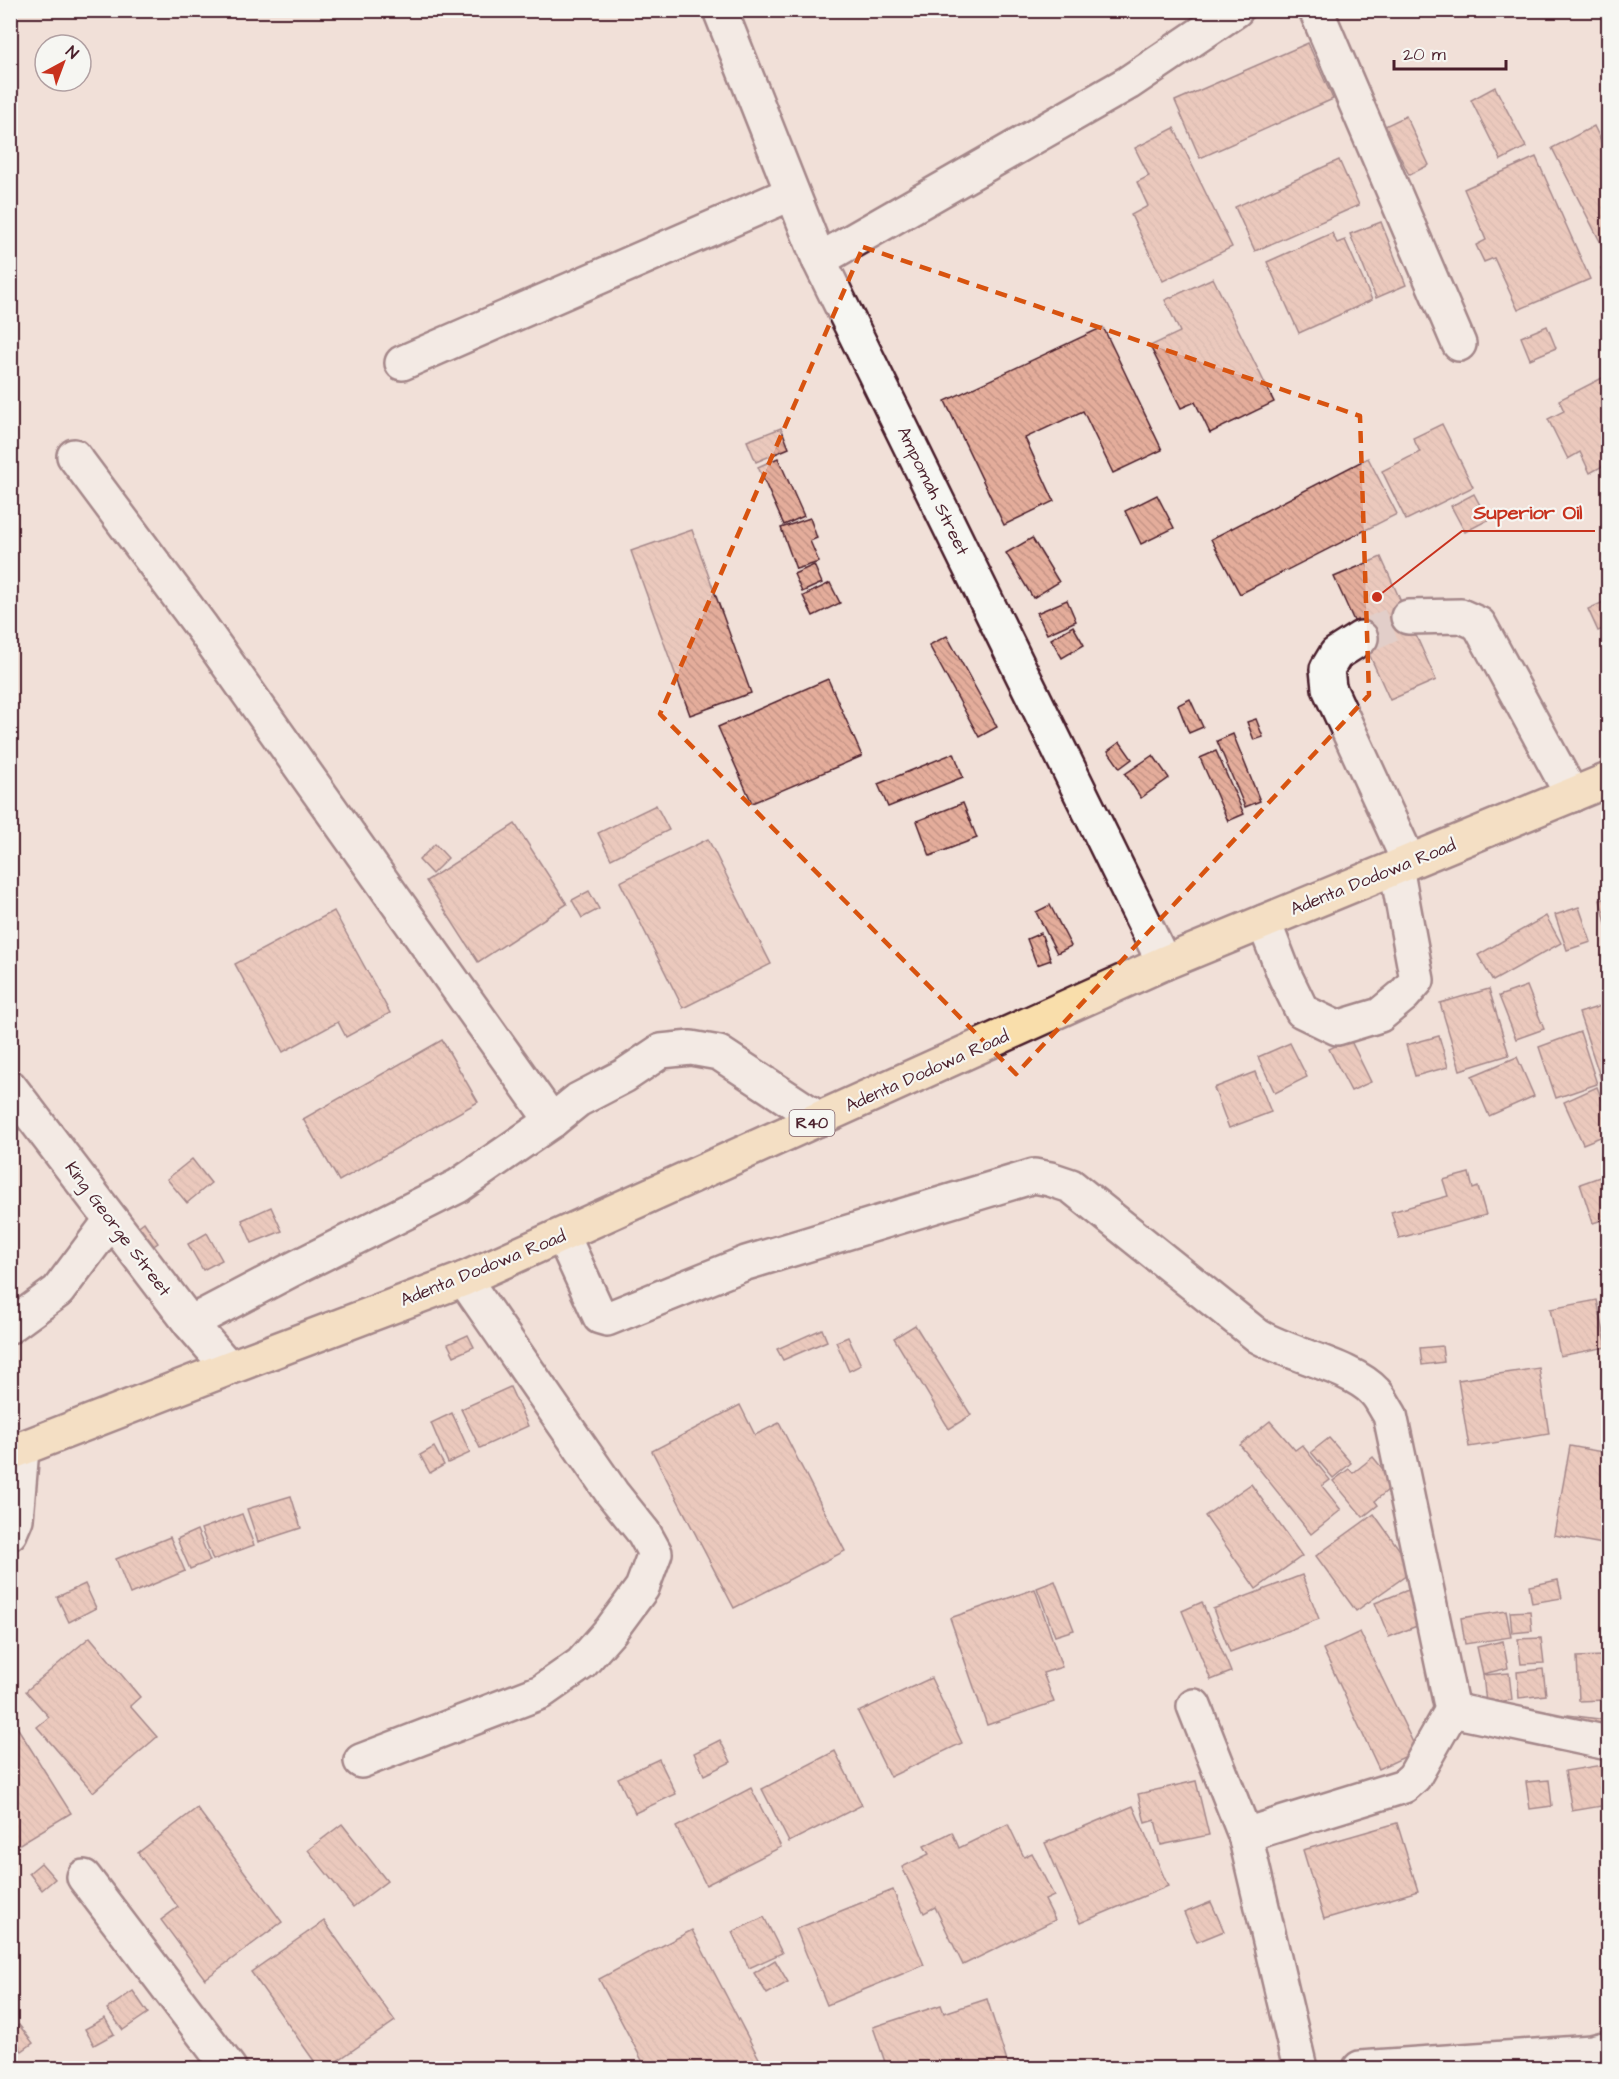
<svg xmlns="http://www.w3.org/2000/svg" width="1619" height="2079" font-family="'Architects Daughter',sans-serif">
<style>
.building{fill:url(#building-back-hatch);stroke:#4a1f2b;stroke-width:1.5}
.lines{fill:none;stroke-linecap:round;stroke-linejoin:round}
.minor-tunnel{stroke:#d0b9b5;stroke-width:33;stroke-dasharray:33 16;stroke-linecap:butt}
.minor-casing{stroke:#4a1f2b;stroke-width:38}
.major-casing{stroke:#4a1f2b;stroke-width:38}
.minor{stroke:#f6f6f2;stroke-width:33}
.major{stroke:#f9deab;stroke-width:33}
.marked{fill:none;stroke:#d8530f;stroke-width:4.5;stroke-dasharray:12 8;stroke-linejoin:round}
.labels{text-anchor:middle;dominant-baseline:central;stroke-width:4.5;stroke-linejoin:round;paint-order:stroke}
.shield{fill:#f6f6f2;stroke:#7e6067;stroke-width:1.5}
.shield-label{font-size:16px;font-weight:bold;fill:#4a1f2b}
.street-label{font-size:18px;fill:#4a1f2b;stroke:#f6f6f2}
.leader{fill:none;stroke:#c8321e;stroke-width:2}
.callout-dot{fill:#c8321e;stroke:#f6f6f2;stroke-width:2}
.callout-label{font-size:20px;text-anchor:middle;font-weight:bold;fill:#c8321e;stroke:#f6f6f2;stroke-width:4.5;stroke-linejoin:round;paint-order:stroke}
</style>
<defs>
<pattern id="building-back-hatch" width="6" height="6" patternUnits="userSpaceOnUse" patternTransform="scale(1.5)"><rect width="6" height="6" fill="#e4ad9b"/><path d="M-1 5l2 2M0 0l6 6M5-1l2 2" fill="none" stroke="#c59486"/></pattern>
</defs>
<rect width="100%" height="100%" fill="#f1e0d8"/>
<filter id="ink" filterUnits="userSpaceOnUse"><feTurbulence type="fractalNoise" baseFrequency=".0167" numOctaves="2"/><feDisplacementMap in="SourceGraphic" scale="12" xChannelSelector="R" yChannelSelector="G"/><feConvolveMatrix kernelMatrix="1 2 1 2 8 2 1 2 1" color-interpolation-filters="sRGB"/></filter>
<g filter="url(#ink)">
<!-- building -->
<g class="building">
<path d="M1308,43L1333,99L1200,158L1175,101Z"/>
<path d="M1495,87L1526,147L1501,160L1471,100Z"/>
<path d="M1406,116L1429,165L1409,175L1385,126Z"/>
<path d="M1594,126L1608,155V247L1604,249L1552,148Z"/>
<path d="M1174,128L1232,247L1163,281L1131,215L1148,206L1137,182L1149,176L1135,148Z"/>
<path d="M1536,157L1590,279L1518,310L1494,258L1484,262L1476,245L1486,240L1464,189Z"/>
<path d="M1339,160L1359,205L1255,251L1235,207Z"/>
<path d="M1381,222L1406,285L1376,298L1350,234Z"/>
<path d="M1332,233L1337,243L1345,240L1372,300L1299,333L1267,262Z"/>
<path d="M1608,266V286H1607L1601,268Z"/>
<path d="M1213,278L1274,402L1210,433L1195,402L1181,408L1150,346L1180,332L1165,300Z"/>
<path d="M1547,326L1556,348L1530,359L1521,337Z"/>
<path d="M1103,327L1162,450L1113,473L1083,411L1025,438L1054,501L1004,525L945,401Z"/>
<path d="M1608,375V463L1590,473L1580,452L1568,459L1548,419L1564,411L1559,400Z"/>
<path d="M1442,424L1473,487L1406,520L1382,471L1420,452L1413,438Z"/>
<path d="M781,428L789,448L756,462L747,441Z"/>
<path d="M778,458L804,516L784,525L758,467Z"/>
<path d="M1368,458L1397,514L1240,594L1211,539Z"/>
<path d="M1474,494L1488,520L1465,532L1451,506Z"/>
<path d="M1157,495L1174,528L1141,544L1125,511Z"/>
<path d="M810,518L817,538L810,541L819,562L796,569L781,528Z"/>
<path d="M692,530L751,693L690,715L631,551Z"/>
<path d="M1032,538L1059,582L1033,598L1006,553Z"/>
<path d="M1381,557L1436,680L1390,700L1334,577Z"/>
<path d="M814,565L822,583L802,592L794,574Z"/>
<path d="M830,583L840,603L813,616L803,596Z"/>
<path d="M1067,600L1076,621L1047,634L1037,613Z"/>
<path d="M1608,600V627L1598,631L1588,609Z"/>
<path d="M1073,626L1084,645L1062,658L1051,639Z"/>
<path d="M947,636L997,727L979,737L929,645Z"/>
<path d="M828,679L862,756L752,803L718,727Z"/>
<path d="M1190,699L1203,727L1189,733L1178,705Z"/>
<path d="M1256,719L1263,737L1254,740L1247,722Z"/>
<path d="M1233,734L1260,801L1245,807L1217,741Z"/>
<path d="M1120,742L1132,759L1120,768L1108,751Z"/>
<path d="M1216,751L1244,814L1228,821L1200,758Z"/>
<path d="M954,753L963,777L888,807L878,784Z"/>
<path d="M1153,755L1169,778L1141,798L1125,774Z"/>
<path d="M963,803L977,838L930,856L917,821Z"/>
<path d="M656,805L669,830L611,859L598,833Z"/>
<path d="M515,824L567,904L478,962L426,881Z"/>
<path d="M708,839L771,964L683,1008L620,882Z"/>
<path d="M435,844L448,858L432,874L419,860Z"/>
<path d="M589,891L599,909L582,918L572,900Z"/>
<path d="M1608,898V931L1600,900Z"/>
<path d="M1050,905L1071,946L1057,953L1036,912Z"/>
<path d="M1579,907L1591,942L1567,950L1555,915Z"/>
<path d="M334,911L390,1013L346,1037L338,1022L283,1052L235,964Z"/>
<path d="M1546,916L1561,943L1493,981L1478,955Z"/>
<path d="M1041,933L1051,960L1037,965L1027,939Z"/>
<path d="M1527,986L1544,1029L1516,1039L1499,996Z"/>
<path d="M1489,989L1509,1055L1460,1070L1440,1003Z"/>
<path d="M1604,1005L1608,1016V1101L1579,1013Z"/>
<path d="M1580,1032L1597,1084L1556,1098L1539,1047Z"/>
<path d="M1439,1036L1448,1067L1415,1076L1406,1045Z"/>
<path d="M1350,1039L1371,1082L1351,1091L1329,1049Z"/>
<path d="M442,1040L478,1102L339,1181L303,1119Z"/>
<path d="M1290,1043L1307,1077L1275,1093L1258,1057Z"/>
<path d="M1517,1057L1534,1096L1489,1116L1472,1076Z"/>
<path d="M1255,1072L1271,1112L1229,1128L1214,1088Z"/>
<path d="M1597,1087L1608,1114V1134L1583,1144L1564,1102Z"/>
<path d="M192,1159L211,1183L187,1203L167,1179Z"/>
<path d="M1469,1173L1473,1189L1478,1187L1486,1215L1399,1238L1391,1212L1448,1196L1443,1180Z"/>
<path d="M1608,1174V1218L1593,1223L1580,1184Z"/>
<path d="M271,1207L282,1231L252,1243L242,1220Z"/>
<path d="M144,1222L158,1243L149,1249L135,1229Z"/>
<path d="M207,1233L222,1260L203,1270L188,1244Z"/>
<path d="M1597,1300L1607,1347L1560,1356L1550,1309Z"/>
<path d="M915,1325L971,1415L949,1429L894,1338Z"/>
<path d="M822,1329L827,1341L783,1360L777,1349Z"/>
<path d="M468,1335L474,1347L454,1356L448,1344Z"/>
<path d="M848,1337L861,1365L849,1371L836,1342Z"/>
<path d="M1442,1346L1444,1362L1422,1365L1420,1348Z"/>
<path d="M1539,1368L1549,1434L1469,1447L1458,1380Z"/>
<path d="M510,1387L528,1426L480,1448L461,1409Z"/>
<path d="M740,1405L755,1435L779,1423L845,1551L734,1608L652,1451Z"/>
<path d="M452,1413L470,1453L448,1463L431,1423Z"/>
<path d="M1270,1421L1295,1450L1302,1445L1330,1480L1322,1486L1341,1510L1311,1534L1240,1445Z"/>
<path d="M1329,1438L1351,1463L1333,1478L1311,1452Z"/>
<path d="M1570,1446L1608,1453V1545L1554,1535Z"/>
<path d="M434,1447L444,1465L430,1473L420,1455Z"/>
<path d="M1373,1457L1395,1484L1375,1501L1378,1505L1363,1517L1333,1481L1349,1469L1353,1473Z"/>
<path d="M1251,1484L1302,1556L1256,1589L1205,1516Z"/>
<path d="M291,1496L301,1528L258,1542L247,1509Z"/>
<path d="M242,1514L254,1545L213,1560L201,1529Z"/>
<path d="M1374,1514L1414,1570L1356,1611L1316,1556Z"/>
<path d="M197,1530L210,1561L190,1569L177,1539Z"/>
<path d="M170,1537L185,1571L130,1594L116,1559Z"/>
<path d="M1302,1575L1319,1619L1230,1652L1213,1609Z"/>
<path d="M1558,1580L1562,1598L1532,1603L1529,1586Z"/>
<path d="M1055,1581L1074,1630L1055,1636L1037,1588Z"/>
<path d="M85,1584L96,1608L69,1622L57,1597Z"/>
<path d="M1035,1589L1062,1667L1043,1673L1054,1702L987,1725L950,1618Z"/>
<path d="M1408,1590L1422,1624L1389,1637L1375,1603Z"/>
<path d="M1202,1602L1231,1672L1211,1680L1182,1611Z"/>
<path d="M1506,1611L1511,1637L1465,1644L1461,1618Z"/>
<path d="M1530,1611L1532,1631L1512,1633L1510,1612Z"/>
<path d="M1360,1632L1417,1751L1379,1769L1323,1649Z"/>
<path d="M90,1637L140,1697L130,1706L157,1737L93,1792L37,1727L49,1717L26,1691Z"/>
<path d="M1541,1638L1544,1663L1521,1664L1518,1639Z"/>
<path d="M1503,1641L1508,1668L1483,1674L1477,1647Z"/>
<path d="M1603,1656L1605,1700L1579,1701L1577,1657Z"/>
<path d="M1543,1669L1546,1695L1519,1698L1517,1672Z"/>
<path d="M1509,1673L1512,1700L1486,1703L1483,1675Z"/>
<path d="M931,1678L962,1743L890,1777L858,1712Z"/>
<path d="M1568,1715L1606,1720L1604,1738L1567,1733Z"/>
<path d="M17,1727L71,1813L10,1850V1731Z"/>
<path d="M720,1740L731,1762L704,1775L694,1753Z"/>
<path d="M835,1751L862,1805L789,1842L762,1789Z"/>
<path d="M659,1759L676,1794L635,1813L618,1778Z"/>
<path d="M1602,1765L1608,1805L1572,1811L1565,1771Z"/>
<path d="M1549,1780L1552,1806L1530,1809L1526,1782Z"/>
<path d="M1196,1781L1209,1835L1161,1845L1155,1820L1145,1823L1138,1794Z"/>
<path d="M751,1788L781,1847L706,1885L676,1827Z"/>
<path d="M1133,1806L1168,1886L1080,1923L1045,1843Z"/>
<path d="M197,1808L282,1922L205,1979L161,1920L178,1907L138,1853Z"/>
<path d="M1397,1823L1418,1891L1324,1919L1303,1850Z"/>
<path d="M342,1824L387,1881L353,1907L308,1850Z"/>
<path d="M1008,1824L1024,1857L1032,1853L1054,1896L1045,1900L1055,1920L963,1965L935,1907L924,1913L902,1867L929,1854L924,1846L952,1832L959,1848Z"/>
<path d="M41,1863L55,1879L42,1890L29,1873Z"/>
<path d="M893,1890L924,1965L827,2005L796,1929Z"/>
<path d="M1211,1902L1224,1931L1197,1942L1184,1913Z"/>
<path d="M1608,1911V1963L1604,1912Z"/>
<path d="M764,1917L782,1953L749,1968L732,1932Z"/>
<path d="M324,1921L395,2021L327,2068H319L251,1972Z"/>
<path d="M692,1930L764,2068H646L599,1979Z"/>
<path d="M775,1960L788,1982L767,1994L754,1973Z"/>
<path d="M133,1991L148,2013L123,2030L107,2009Z"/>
<path d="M987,1999L1009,2068H887L873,2027L941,2005L944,2013Z"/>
<path d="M105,2018L114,2034L94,2045L85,2029Z"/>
<path d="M19,2025L33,2043L22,2051L10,2037V2032Z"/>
</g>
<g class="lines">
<!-- minor-tunnel -->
<path class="minor-tunnel" d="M1361,638L1408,617"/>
<!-- minor casing -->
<g class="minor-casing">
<g id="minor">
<path d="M720,10L819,260L1164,963"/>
<path d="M1316,10L1459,344"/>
<path d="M819,260L1128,83L1236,10"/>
<path d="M402,363L792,193"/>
<path d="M74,456L200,625L552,1121"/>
<path d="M1408,617L1461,616L1479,624L1572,795"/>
<path d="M1361,638L1336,654L1327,669L1329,688L1409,862"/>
<path d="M1264,922L1285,976L1302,1011L1337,1028L1380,1015L1404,995L1417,980L1396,867"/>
<path d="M10,1087L190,1323L229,1368"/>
<path d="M563,1236L600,1317L607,1319L746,1263L1034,1176L1050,1179L1071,1186L1258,1336C1290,1355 1353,1367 1375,1392C1381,1398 1385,1408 1390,1415L1452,1710"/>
<path d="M190,1323L291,1270L458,1186L552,1121L578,1100L624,1076L661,1051L691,1048L719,1053L819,1119"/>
<path d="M10,1326L58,1291L111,1220"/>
<path d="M10,1533L16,1519L22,1449"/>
<path d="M1194,1706L1245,1835L1300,2068"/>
<path d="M361,1761L541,1692L581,1664L611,1630L642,1588L655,1553L644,1533L612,1493L464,1279"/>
<path d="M1245,1835L1404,1786L1414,1777L1452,1710L1608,1743"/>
<path d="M84,1877L229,2068"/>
<path d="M1360,2068L1592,2052L1608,2048"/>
</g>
</g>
<!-- major casing -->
<g class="major-casing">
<path id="major" d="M10,1453L229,1368L464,1279L1164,963L1608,780"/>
</g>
<!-- minor -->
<use href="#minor" class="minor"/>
<!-- major -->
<use href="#major" class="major"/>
</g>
</g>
<!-- marked area -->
<path d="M0 0H1619V2079H0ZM863,247L1360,416L1369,695L1016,1074L660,714Z" fill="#f1e0d8" fill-opacity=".55" fill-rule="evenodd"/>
<path class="marked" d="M863,247L1360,416L1369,695L1016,1074L660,714Z"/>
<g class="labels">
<!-- shield labels -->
<rect class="shield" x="789.5" y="1110" width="45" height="26" rx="4.5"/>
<g class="shield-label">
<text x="812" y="1123">R40</text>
</g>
<!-- street labels -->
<g class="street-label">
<text transform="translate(933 491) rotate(64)">Ampomah Street</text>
<text transform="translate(1373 877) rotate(-22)">Adenta Dodowa Road</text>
<text transform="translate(927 1071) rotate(-24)">Adenta Dodowa Road</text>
<text transform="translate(118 1229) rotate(53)">King George Street</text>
<text transform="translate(483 1268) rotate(-22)">Adenta Dodowa Road</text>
</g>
</g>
<!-- callouts -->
<path class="leader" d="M1377 597L1462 531H1595"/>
<circle class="callout-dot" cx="1377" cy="597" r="6"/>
<g class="callout-label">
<text x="1528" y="519">Superior Oil</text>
</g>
<!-- margin -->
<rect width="1619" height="2079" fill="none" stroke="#f6f6f2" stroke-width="36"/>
<rect x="18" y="18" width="1583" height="2043" fill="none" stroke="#4a1f2b" stroke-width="2" filter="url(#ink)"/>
<!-- north arrow -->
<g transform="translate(63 63) rotate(41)"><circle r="28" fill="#f6f6f2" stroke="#b1a0a2" stroke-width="1.5"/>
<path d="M0-4.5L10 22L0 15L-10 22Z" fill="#c8321e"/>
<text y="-9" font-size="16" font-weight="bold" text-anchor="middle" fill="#4a1f2b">N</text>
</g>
<!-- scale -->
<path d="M1394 60v9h112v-9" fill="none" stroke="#4a1f2b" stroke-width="3"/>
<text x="1403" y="60" font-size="18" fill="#4a1f2b" stroke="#f6f6f2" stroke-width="4.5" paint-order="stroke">20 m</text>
</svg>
